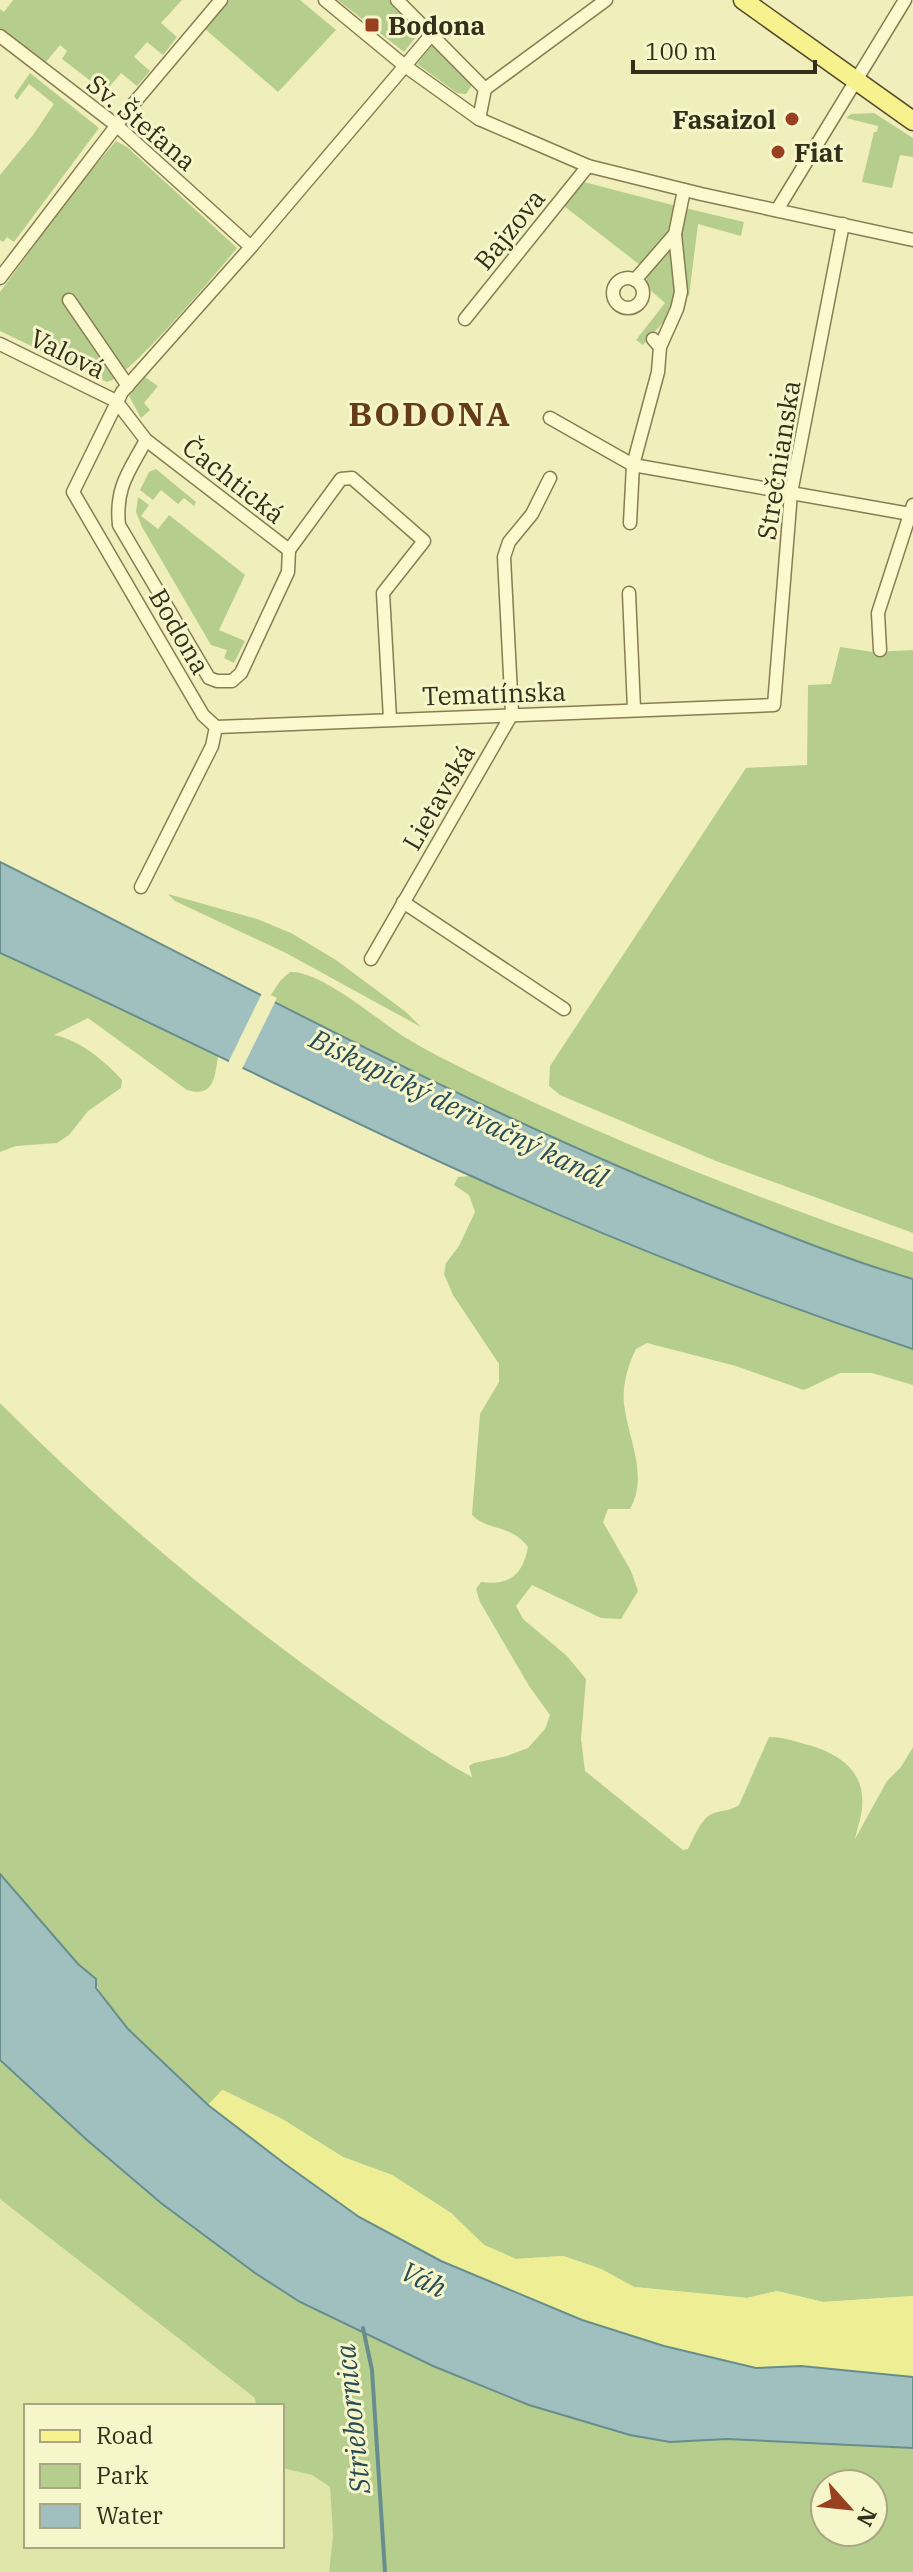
<svg xmlns="http://www.w3.org/2000/svg" width="913" height="2572" font-family="'IBM Plex Serif',serif">
<style>
.farmland{fill:#dfe6a7}
.green{fill:#b5ce8e;fill-rule:evenodd}
.sand{fill:#eeee95}
.water{fill:#9fc0bf;stroke:#678d8d;stroke-width:2}
.pier{fill:#f0eeba}
.lines{fill:none;stroke-linecap:round;stroke-linejoin:round}
.stream{stroke:#678d8d;stroke-width:4}
.minor-casing{stroke:#877d54;stroke-width:15}
.primary-casing{stroke:#544929;stroke-width:21}
.minor{stroke:#fbf9cd;stroke-width:12}
.primary{stroke:#f7f28e;stroke-width:18}
.poi-dot{fill:#994021;stroke:#f7f6ca;stroke-width:3}
.labels{text-anchor:middle;dominant-baseline:central;stroke-width:6;stroke-linejoin:round;paint-order:stroke}
.poi-label{font-size:26px;font-weight:bold;fill:#352e1a;stroke:#f7f6ca;text-anchor:start}
.street-label{font-size:26px;fill:#352e1a;stroke:#f7f6ca}
.water-label{font-size:28px;font-style:italic;fill:#284d56;stroke:#f7f6ca}
.district-label{font-size:34px;font-weight:bold;letter-spacing:2px;fill:#643c17;stroke:#f7f6ca}
</style>
<rect width="100%" height="100%" fill="#f0eeba"/>
<!-- farmland -->
<path class="farmland" d="M0,2199L255,2398L256,2406H26V2546H282V2468L312,2475L330,2487L333,2535L329,2572H0Z"/>
<!-- green -->
<g class="green">
<path d="M13,0H182L161,23L177,37L163,55L147,42L134,57L150,71L137,86L121,73L105,92L62,59L67,51L60,45L46,62L0,28V9L4,12Z"/>
<path d="M229,0H300L336,30L278,92L205,29Z"/>
<path d="M338,0H389L420,32L404,52Z"/>
<path d="M433,44L469,79L472,85L466,94L457,93L417,64Z"/>
<path d="M30,73L99,128L14,242L7,237L3,242L0,240V175L33,135L54,104L29,84L17,100L14,96Z"/>
<path d="M874,113L913,138V157L900,155L892,188L862,182L874,132H877L878,126L846,118L851,114Z"/>
<path d="M116,141L127,147L237,248C217,272 130,377 107,382L0,331V292L79,185Z"/>
<path d="M584,182L676,206L669,231L640,265L564,206Z"/>
<path d="M685,208L744,222L741,236L698,224L689,296L684,294L681,227Z"/>
<path d="M674,240L678,292L673,311L643,345L636,340L665,303L648,288L646,274Z"/>
<path d="M145,377L158,386L144,403L150,410L141,418L129,396Z"/>
<path d="M156,469L196,502L194,506L184,498L178,504L161,490L153,500L140,490L149,472Z"/>
<path d="M138,497L149,505L141,516L158,529L169,515L245,575L219,630L245,641L234,663L224,658L227,650L211,645L142,527L136,512Z"/>
<path d="M840,647L873,652L913,650V1233L716,1161L560,1095L549,1086L550,1066L746,768L807,765L808,685L831,684Z"/>
<path d="M168,894L257,919L291,933L336,960L406,1012L421,1027L284,952L175,901Z"/>
<path d="M0,953L109,1002L218,1056C215,1077 214,1098 187,1090L88,1018L54,1035C80,1040 105,1061 122,1080L121,1088L88,1111L69,1135L57,1143L16,1146L0,1152Z"/>
<path d="M290,972C318,970 371,1014 394,1030C408,1040 422,1047 436,1055C589,1133 751,1196 913,1252V1279C853,1261 795,1238 736,1215C575,1152 422,1078 269,998L280,981Z"/>
<path d="M470,1176C616,1238 762,1299 913,1349V1385L872,1373H840L804,1390L736,1366L647,1343L636,1349C628,1365 622,1385 624,1404C628,1439 649,1475 630,1509H608L603,1522L631,1571L638,1591L621,1619L601,1618L532,1585L516,1606L523,1619L567,1656L586,1679L581,1739L585,1771L683,1850L688,1849C694,1838 701,1817 714,1813C724,1810 730,1811 739,1805L769,1737C784,1737 797,1742 812,1746C841,1755 866,1773 862,1808C861,1819 857,1829 855,1839L887,1781L901,1767L913,1747V2296L823,2302L777,2291L747,2298L634,2287L601,2269L563,2256L516,2259L484,2245L451,2213L392,2175L343,2157L282,2119L223,2090L208,2105C185,2083 95,2008 96,1979L78,1964L0,1874V1403C136,1540 291,1664 454,1767L472,1777L469,1766L474,1763L507,1756L528,1748L545,1729L550,1715L529,1686L480,1602L476,1589L481,1582C509,1586 523,1575 528,1547C511,1524 490,1532 472,1515L480,1414L499,1382V1364L453,1295L444,1274L446,1263L459,1246L475,1212L469,1195L454,1185L458,1177Z"/>
<path d="M0,2060L87,2140L300,2302L433,2366L529,2405L630,2435L670,2442L727,2439L913,2448V2572H329L333,2535L330,2487L312,2475L282,2468V2406H256L255,2398L0,2199ZM825,2484H873V2532H825Z"/>
</g>
<!-- sand -->
<path class="sand" d="M222,2090L282,2119L343,2157L392,2175L451,2213L484,2245L516,2259L563,2256L601,2269L634,2287L747,2298L777,2291L823,2302L913,2296V2377L801,2366L756,2368L664,2346L582,2320L470,2275L359,2217L285,2164L208,2105Z"/>
<!-- water -->
<g class="water">
<path d="M0,862C242,984 479,1114 731,1213C791,1237 851,1261 913,1279V1349C762,1299 614,1241 469,1175C312,1104 158,1024 0,953Z"/>
<path d="M0,1874L78,1964L96,1979V1988L128,2029L208,2105L285,2164L359,2217L441,2261L582,2320L664,2346L756,2368L801,2366L913,2377V2448L727,2439L670,2442L630,2435L529,2405L433,2366L300,2302L255,2273L161,2203L87,2140L0,2060Z"/>
</g>
<!-- pier -->
<path class="pier" d="M263,991L277,998L241,1071L227,1065Z"/>
<g class="lines">
<!-- stream -->
<path class="stream" d="M363,2328L372,2370L385,2572"/>
<!-- minor casing -->
<g class="minor-casing">
<g id="minor">
<path d="M325,0L405,66L479,119L588,166L701,194L913,240"/>
<path d="M397,0L485,89"/>
<path d="M0,36L116,125L251,247"/>
<path d="M129,109L221,0"/>
<path d="M479,119L485,89L606,0"/>
<path d="M777,210L905,0"/>
<path d="M0,278L120,121"/>
<circle cx="628" cy="293" r="15"/>
<path d="M635,280L675,234"/>
<path d="M69,300L128,386"/>
<path d="M465,319L588,166"/>
<path d="M0,344L116,401L146,440L289,550"/>
<path d="M660,347L677,309L681,292L675,234L684,190"/>
<path d="M550,418L633,465L910,514"/>
<path d="M146,440C129,472 115,487 119,525L209,678L217,681H232L241,673L288,572L289,550"/>
<path d="M630,523L633,465L658,372L660,347L653,339"/>
<path d="M289,550L341,479L352,478L424,541L383,593L390,719"/>
<path d="M629,593L634,709"/>
<path d="M880,650L878,613L913,505"/>
<path d="M216,727L774,705L791,493L843,224"/>
<path d="M141,887L212,746L216,727L203,715L73,492L122,392L251,247L432,34"/>
<path d="M403,902L564,1009"/>
<path d="M371,959L512,714L504,557L509,542L532,514L550,478"/>
</g>
</g>
<!-- primary casing -->
<g class="primary-casing">
<path id="primary" d="M743,0L913,121"/>
</g>
<!-- minor -->
<use href="#minor" class="minor"/>
<!-- primary -->
<use href="#primary" class="primary"/>
</g>
<!-- markers -->
<g class="poi-dot">
<rect x="364" y="17" width="16" height="16" rx="4"/>
<circle cx="792" cy="119" r="8"/>
<circle cx="778" cy="152" r="8"/>
</g>
<g class="labels">
<!-- poi labels -->
<g class="poi-label">
<text x="388" y="25">Bodona</text>
<text x="776" y="119" text-anchor="end">Fasaizol</text>
<text x="794" y="152">Fiat</text>
</g>
<!-- street labels -->
<g class="street-label">
<text transform="translate(142 122) rotate(40)">Sv. Štefana</text>
<text transform="translate(509 229) rotate(-51)">Bajzova</text>
<text transform="translate(68 353) rotate(26)">Valová</text>
<text transform="translate(778 460) rotate(-81)">Strečnianska</text>
<text transform="translate(234 480) rotate(38)">Čachtická</text>
<text transform="translate(180 631) rotate(60)">Bodona</text>
<text transform="translate(494 693) rotate(-2)">Tematínska</text>
<text transform="translate(438 797) rotate(-60)">Lietavská</text>
</g>
<!-- water labels -->
<g class="water-label">
<text transform="translate(459 1108) rotate(26)">Biskupický derivačný kanál</text>
<text transform="translate(424 2279) rotate(26)">Váh</text>
<text transform="translate(352 2419) rotate(-96)">Striebornica</text>
</g>
<!-- district labels -->
<g class="district-label">
<text x="430" y="413">BODONA</text>
</g>
</g>
<!-- legend -->
<rect x="24" y="2404" width="260" height="144" fill="#f7f6ca" stroke="#a9a684" stroke-width="2"/>
<rect x="40" y="2430" width="40" height="12" fill="#f7f28e" stroke="#a9a684" stroke-width="2"/>
<text x="96" y="2444" font-size="24" fill="#352e1a">Road</text>
<rect x="40" y="2464" width="40" height="24" fill="#b5ce8e" stroke="#a9a684" stroke-width="2"/>
<text x="96" y="2484" font-size="24" fill="#352e1a">Park</text>
<rect x="40" y="2504" width="40" height="24" fill="#9fc0bf" stroke="#a9a684" stroke-width="2"/>
<text x="96" y="2524" font-size="24" fill="#352e1a">Water</text>
<!-- north arrow -->
<g transform="translate(849 2508) rotate(117)"><circle r="38" fill="#f7f6ca" stroke="#a9a684" stroke-width="2"/>
<path d="M0-6L14 30L0 20L-14 30Z" fill="#994021"/>
<text y="-12" font-size="22" font-weight="bold" text-anchor="middle" fill="#352e1a">N</text>
</g>
<!-- scale -->
<path d="M633 60v12h182v-12" fill="none" stroke="#352e1a" stroke-width="4"/>
<text x="645" y="60" font-size="24" fill="#352e1a" stroke="#f7f6ca" stroke-width="6" paint-order="stroke">100 m</text>
</svg>
